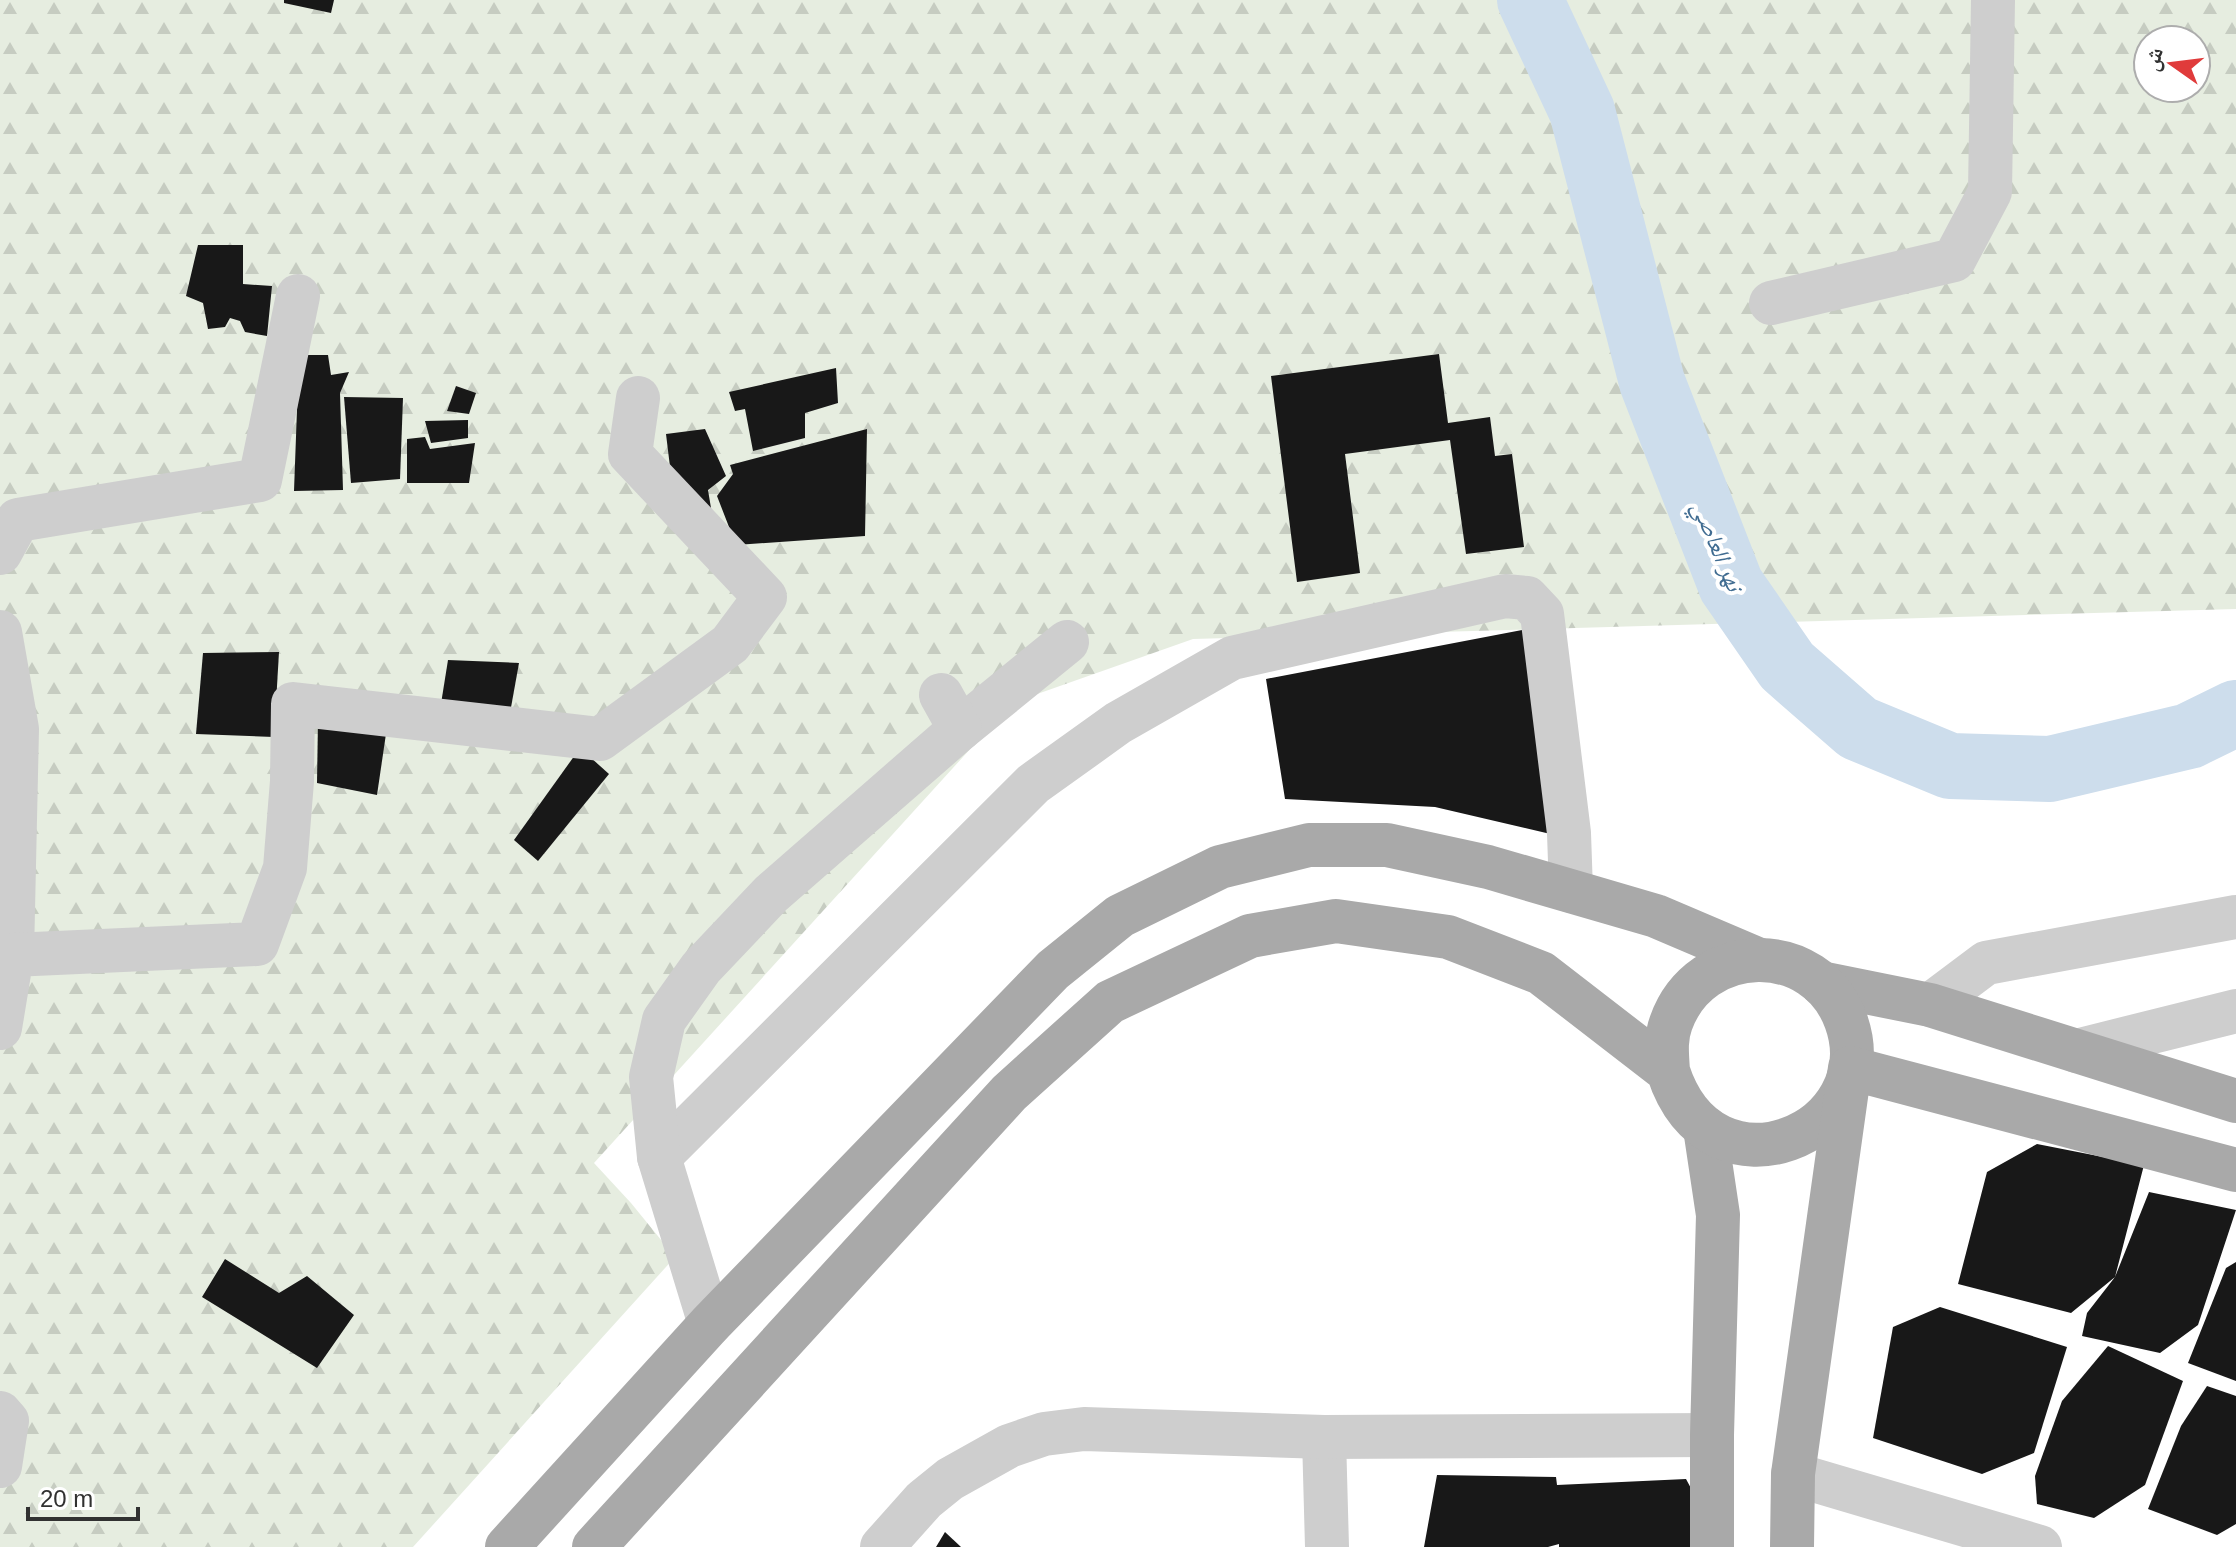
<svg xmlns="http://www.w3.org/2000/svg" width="2236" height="1547" font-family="Helvetica,'Noto Naskh Arabic',sans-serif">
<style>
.forest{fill:url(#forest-firs);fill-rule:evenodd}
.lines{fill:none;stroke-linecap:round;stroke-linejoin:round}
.river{stroke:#cdddec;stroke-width:66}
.building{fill:#181818}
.minor{stroke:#cecece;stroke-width:44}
.major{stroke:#a9a9a9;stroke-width:44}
.labels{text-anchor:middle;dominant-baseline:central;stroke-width:8;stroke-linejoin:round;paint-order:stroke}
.water-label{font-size:24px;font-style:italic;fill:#406c91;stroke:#fff}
</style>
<defs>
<pattern id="forest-firs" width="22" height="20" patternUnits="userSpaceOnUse" patternTransform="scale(2)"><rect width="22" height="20" fill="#e6ede0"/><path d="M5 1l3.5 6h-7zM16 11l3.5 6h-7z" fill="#c6ccc1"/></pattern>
</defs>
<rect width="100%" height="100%" fill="#fff"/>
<!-- forest -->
<path class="forest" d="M0,0H2236V609L1193,639L1012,703L594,1163L631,1203L675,1257L413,1547H0ZM2148,40H2196V88H2148Z"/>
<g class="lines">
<!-- river -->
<path class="river" d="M1530,0L1582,111L1652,382L1731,585L1787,666L1858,728L1950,766L2050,769L2189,736L2236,713"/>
</g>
<!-- building -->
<g class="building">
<path d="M284,0H334L331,13L284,3Z"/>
<path d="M198,245H243V284L272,286L267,336L245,332L240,321L230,318L225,327L208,329L203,303L186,296Z"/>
<path d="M1439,354L1448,423L1490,417L1495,456L1512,454L1524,547L1466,554L1450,440L1345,454L1360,573L1297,582L1271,376Z"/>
<path d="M299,355H328L331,375L349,372L340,393L343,490L294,491Z"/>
<path d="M836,368L838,403L805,413V438L753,451L745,409L735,411L729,392Z"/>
<path d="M456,386L476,393L469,414L447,411Z"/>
<path d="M344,397L403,398L400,479L351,483Z"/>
<path d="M468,420V438L431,443L425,421Z"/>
<path d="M705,429L726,476L708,490L713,520L677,524L666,434Z"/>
<path d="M867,429L865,536L736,545L717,496L733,474L730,465Z"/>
<path d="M425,437L430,449L475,443L469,483H407V439Z"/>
<path d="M1532,628L1559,836L1435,807L1285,799L1266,679Z"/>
<path d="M279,652L274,737L196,734L203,653Z"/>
<path d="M448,660L519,663L510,713L440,710Z"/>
<path d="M318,720L387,727L377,795L317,783Z"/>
<path d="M580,748L609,774L538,861L514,840Z"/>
<path d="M2037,1144L2144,1165L2115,1277L2149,1192L2236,1210L2198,1325L2160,1353L2082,1336L2087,1313L2115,1277L2071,1313L1958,1284L1987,1172Z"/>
<path d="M225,1259L279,1293L307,1276L354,1315L317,1368L202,1297Z"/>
<path d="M2236,1262V1381L2188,1363L2226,1268Z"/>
<path d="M1940,1307L2067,1347L2034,1453L1982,1474L1873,1438L1893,1327Z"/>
<path d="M2108,1346L2183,1381L2145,1485L2094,1518L2037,1504L2035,1476L2062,1401Z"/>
<path d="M2207,1386L2236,1396V1524L2217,1535L2148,1509L2181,1426Z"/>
<path d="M1437,1475L1556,1477L1557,1485L1686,1479L1693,1492V1547H1559V1544L1548,1547H1424Z"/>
<path d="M945,1532L961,1547H936Z"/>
</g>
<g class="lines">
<!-- minor -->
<g class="minor">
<path d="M1771,303L1954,260L1990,192L1993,0"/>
<path d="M0,553L18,520L260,480L298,296"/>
<path d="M0,632L17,729L12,955"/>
<path d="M960,729L1067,642"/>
<path d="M1930,1005L1986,963L2236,917"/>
<path d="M0,1028L12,955L257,944L285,868L292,781L293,704L600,739L730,644L765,597L630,454L638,398"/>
<path d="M2076,1051L2236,1011"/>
<path d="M659,1157L1033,784L1118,723L1232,658L1505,596L1527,598L1542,614L1569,833L1571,891"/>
<path d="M710,1324L659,1157L651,1077L664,1020L701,968L771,894L960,729L941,695"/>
<path d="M0,1413L7,1421L0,1466"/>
<path d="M1324,1437L1327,1547"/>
<path d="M1793,1474L2040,1547"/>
<path d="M882,1547L924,1500L950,1479L1009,1446L1044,1434L1084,1429L1324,1437L1712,1435"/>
</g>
<!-- major -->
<g class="major">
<path d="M1821,983L1930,1005L2236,1101"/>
<path d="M1705,1128L1718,1215L1712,1435V1547"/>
<path d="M507,1547L710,1324L1053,970L1120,916L1220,867L1309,845H1387L1488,867L1656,916L1757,959"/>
<path d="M594,1547L1009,1093L1110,1002L1250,936L1336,921L1448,937L1541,973L1668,1071C1712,1208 1886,1132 1846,1021C1816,938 1700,941 1671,1023C1665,1039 1667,1055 1668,1071"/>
<path d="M1792,1547L1793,1474L1850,1068L2236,1170"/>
</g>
</g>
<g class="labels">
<!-- water labels -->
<g class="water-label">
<text transform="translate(1718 546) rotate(67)">نهر العاصي</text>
</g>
</g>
<!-- north arrow -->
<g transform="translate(2172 64) rotate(284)"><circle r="38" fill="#ffffff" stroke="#adadad" stroke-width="2"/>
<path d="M0-6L14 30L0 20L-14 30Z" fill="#e03b3b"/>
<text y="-12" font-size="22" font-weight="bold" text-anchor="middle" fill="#313131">ش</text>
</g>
<!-- scale -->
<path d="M28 1507v12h110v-12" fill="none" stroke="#313131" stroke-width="4"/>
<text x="40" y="1507" font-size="24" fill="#313131" stroke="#ffffff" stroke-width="6" paint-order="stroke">20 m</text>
</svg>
